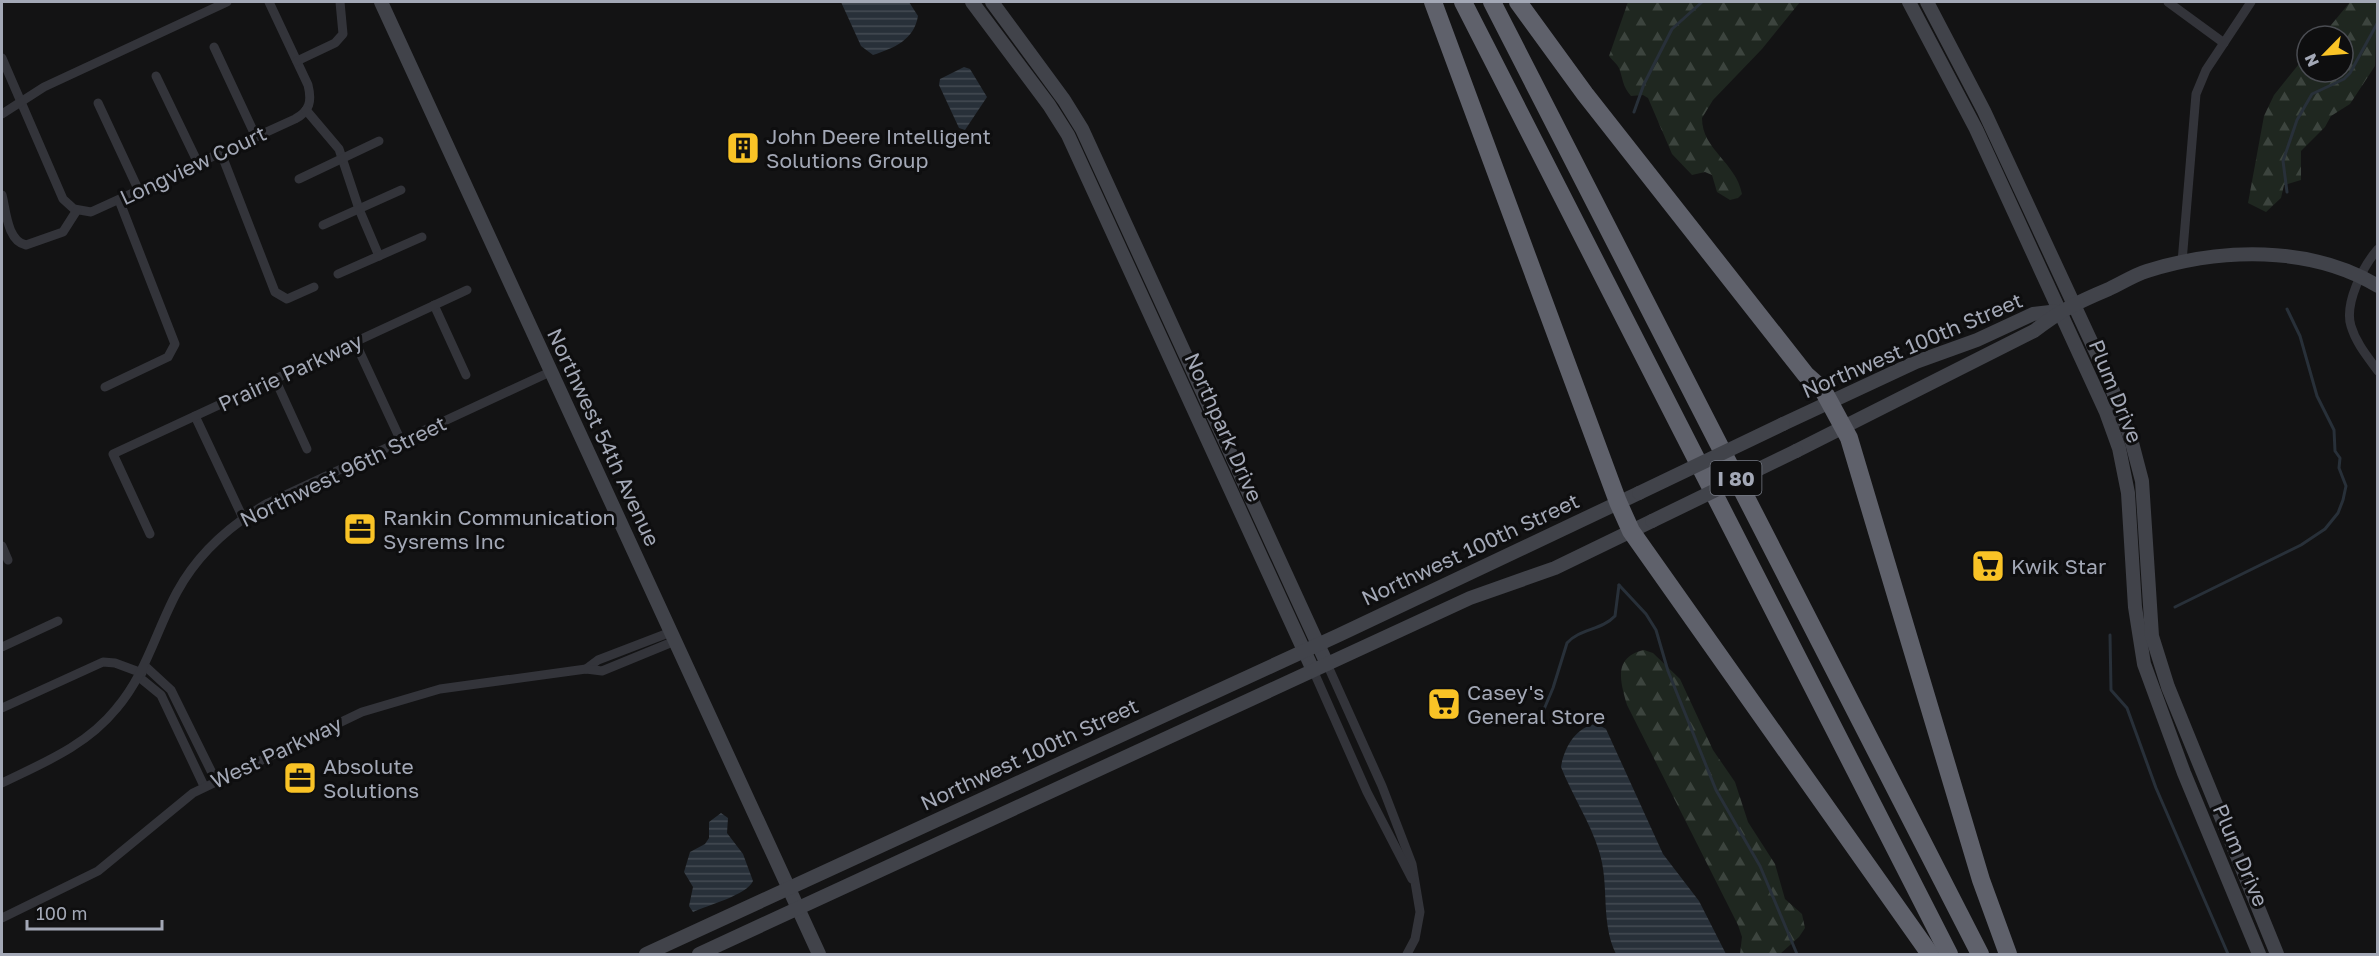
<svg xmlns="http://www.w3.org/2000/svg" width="2379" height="956" font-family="'Golos Text',sans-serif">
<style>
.forest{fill:url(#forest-firs)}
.water{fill:url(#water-rules)}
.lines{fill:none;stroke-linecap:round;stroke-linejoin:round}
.stream{stroke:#283039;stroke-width:3}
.street{stroke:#33343a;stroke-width:9}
.secondary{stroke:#41434a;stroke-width:14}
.highway{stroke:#5f616b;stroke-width:18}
.secondary-bridge{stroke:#41434a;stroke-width:14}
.labels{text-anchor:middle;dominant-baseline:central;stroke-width:6;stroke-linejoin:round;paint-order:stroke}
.shield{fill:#0e0e0f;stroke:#767a84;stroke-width:1.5}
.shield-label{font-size:20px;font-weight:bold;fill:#a3a8b6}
.poi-label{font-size:21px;fill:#a3a8b6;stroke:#0e0e0f;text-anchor:start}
.street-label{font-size:21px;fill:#a3a8b6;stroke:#0e0e0f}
</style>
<defs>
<pattern id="forest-firs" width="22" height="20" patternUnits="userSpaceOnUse" patternTransform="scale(1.5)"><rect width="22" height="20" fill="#1f2720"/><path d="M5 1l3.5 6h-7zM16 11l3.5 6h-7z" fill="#3c443e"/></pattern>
<pattern id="water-rules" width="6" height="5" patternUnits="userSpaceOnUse" patternTransform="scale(1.5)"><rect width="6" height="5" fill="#283039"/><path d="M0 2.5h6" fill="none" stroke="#444b53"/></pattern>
</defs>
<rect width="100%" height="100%" fill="#131314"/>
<!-- forest -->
<g class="forest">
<path d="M1628,2H1800L1762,49L1713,100L1702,118C1702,150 1736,162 1742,194L1738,198L1730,200L1717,192L1712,175L1705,172L1692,175L1672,154L1648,98L1643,95L1631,96C1622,86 1623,78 1619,68C1617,64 1612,60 1609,56Z"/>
<path d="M2350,2H2377L2375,66L2350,104L2331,116L2325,127L2301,151V180L2284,185L2281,198L2266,212L2248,203L2264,116L2274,95L2307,54V72H2343V36H2322Z"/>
<path d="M1644,650L1653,653L1680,679L1713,750L1735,782L1748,822L1775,864L1785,899L1802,914L1805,928L1799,937L1780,954H1740L1742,937L1738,925L1627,705C1620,681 1613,657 1644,650Z"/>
</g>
<!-- water -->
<g class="water">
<path d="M841,2H909L918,16C914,40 894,48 873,55L861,46Z"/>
<path d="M964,67L970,69L987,97L965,130L959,128L939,85L940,79Z"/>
<path d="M1597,724L1606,729L1663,854L1699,901L1726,954H1616C1600,921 1610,885 1599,851C1590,822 1572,795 1561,767C1564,748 1576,726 1597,724Z"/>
<path d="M721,813L728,818L727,833L743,854L753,881C747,895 708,905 693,912L689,906L693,887L684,872L690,852L705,844L709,838V822Z"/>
</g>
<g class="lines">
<!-- stream -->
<g class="stream">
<path d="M1634,112L1644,84L1672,29L1702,2"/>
<path d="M2287,192L2283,161L2297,120L2312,94L2344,79L2350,73L2378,22"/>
<path d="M1619,585L1646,614L1656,630L1668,671L1716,790L1760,866L1797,954"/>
<path d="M2175,607L2301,545L2325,529L2338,513L2343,500L2346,486L2339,468L2340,458L2335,451L2334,430L2317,396L2300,336L2287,309"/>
<path d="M2110,635L2111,690L2127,708L2156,788L2228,954"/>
<path d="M1542,714L1553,688L1567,643C1579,629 1602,630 1615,616L1619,585"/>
</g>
<!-- street -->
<g class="street">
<path d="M2168,2L2224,43"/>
<path d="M214,47L256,137"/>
<path d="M2,58L63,199L74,209L91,212L295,119C310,111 312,101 308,85L269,2"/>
<path d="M297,61L335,43L343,34L340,2"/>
<path d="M156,76L198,163"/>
<path d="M98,103L139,191"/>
<path d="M306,110L339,149L359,209L379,256"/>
<path d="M2,114L44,87L227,2"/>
<path d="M221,153L275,292L287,299L314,287"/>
<path d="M299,179L379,141"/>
<path d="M2,195C6,210 7,241 26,245L63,232L77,210"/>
<path d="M323,225L401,190"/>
<path d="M2378,249C2363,266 2344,304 2351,326C2356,343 2367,356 2378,371"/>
<path d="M2182,262L2196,94L2206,70L2251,2"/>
<path d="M338,274L422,237"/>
<path d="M434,305L466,375"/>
<path d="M355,342L401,441"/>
<path d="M275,379L307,449"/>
<path d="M105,387L168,357L175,344L119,200"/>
<path d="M195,416L243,518"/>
<path d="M150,534L113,454L467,290"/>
<path d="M2,546L8,560"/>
<path d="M2,647L58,621"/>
<path d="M1327,664L1382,786L1412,864L1420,912L1415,939L1407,954"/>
<path d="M145,666L171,690L216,781"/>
<path d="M586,669L598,660L671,632"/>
<path d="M1313,670L1367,792L1412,879"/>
<path d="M139,677L161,695L204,786"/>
<path d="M2,708L103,662L115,663L142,673"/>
<path d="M2,783C43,763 86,746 116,709C146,674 156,631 177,592C198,553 230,525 268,503L550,372"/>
<path d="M2,918L98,871L193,793L362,712L440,689L586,669L602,671L675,641"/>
</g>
<!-- secondary -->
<g class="secondary">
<path d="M381,2L819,954"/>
<path d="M972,2L1049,105L1068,135L1313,670"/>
<path d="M992,2L1064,100L1082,129L1327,664"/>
<path d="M1909,2L1976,129L2106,412L2119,448L2128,493L2135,607L2144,664L2184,773L2259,954"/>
<path d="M1927,2L1984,111L2108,378L2131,439L2142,481L2152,636L2168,687L2277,954"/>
<path d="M1783,424L1916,362L1977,340L2033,314L2059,311"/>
<path d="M1796,451L2034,331C2061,310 2078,302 2109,289C2122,283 2134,275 2147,271C2220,248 2310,245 2378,286"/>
<path d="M646,954L1339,635L1639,493"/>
<path d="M699,954L1470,598L1555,568L1652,521"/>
</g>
<!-- highway -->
<g class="highway">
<path d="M1433,2L1618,502L1631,531L1930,954"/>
<path d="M1463,2L1949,954"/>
<path d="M1492,2L1980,954"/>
<path d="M1518,2L1585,94L1806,375L1823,390L1849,438L1981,880L2008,954"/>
</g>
<!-- secondary-bridge -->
<g class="secondary-bridge">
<path d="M1639,493L1783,424"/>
<path d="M1652,521L1796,451"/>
</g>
</g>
<!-- icons -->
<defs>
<g id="building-square" transform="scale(1.725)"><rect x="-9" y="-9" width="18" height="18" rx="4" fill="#f9c326" stroke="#0e0e0f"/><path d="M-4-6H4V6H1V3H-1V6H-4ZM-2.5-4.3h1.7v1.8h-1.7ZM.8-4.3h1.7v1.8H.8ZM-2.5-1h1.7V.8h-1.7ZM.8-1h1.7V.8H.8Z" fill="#111"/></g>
<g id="office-square" transform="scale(1.725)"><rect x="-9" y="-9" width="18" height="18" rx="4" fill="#f9c326" stroke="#0e0e0f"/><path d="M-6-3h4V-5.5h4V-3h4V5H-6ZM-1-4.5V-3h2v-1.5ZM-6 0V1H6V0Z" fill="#111"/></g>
<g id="supermarket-square" transform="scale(1.725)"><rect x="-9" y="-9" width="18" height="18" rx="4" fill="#f9c326" stroke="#0e0e0f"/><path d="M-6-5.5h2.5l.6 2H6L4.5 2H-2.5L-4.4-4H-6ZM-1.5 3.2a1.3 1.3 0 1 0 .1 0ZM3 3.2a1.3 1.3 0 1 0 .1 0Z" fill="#111"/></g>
</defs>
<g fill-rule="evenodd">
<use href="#building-square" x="743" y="148"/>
<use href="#office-square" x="360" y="529"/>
<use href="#supermarket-square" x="1988" y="566"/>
<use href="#supermarket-square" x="1444" y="704"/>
<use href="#office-square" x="300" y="778"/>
</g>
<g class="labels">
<!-- shield labels -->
<rect class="shield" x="1710.5" y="461" width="51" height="34" rx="4.5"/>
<g class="shield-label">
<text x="1736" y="478">I 80</text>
</g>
<!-- poi labels -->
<g class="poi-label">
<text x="766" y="136">John Deere Intelligent<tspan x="766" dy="24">Solutions Group</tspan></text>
<text x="383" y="517">Rankin Communication<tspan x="383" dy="24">Sysrems Inc</tspan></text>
<text x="2011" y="566">Kwik Star</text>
<text x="1467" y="692">Casey's<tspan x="1467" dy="24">General Store</tspan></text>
<text x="323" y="766">Absolute<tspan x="323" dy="24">Solutions</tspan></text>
</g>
<!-- street labels -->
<g class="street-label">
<text transform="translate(193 165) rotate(-25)">Longview Court</text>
<text transform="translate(1912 345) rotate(-23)">Northwest 100th Street</text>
<text transform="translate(290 372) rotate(-25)">Prairie Parkway</text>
<text transform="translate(2116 391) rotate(68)">Plum Drive</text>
<text transform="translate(1224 427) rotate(66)">Northpark Drive</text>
<text transform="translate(604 437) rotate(65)">Northwest 54th Avenue</text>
<text transform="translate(343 471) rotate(-26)">Northwest 96th Street</text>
<text transform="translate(1470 549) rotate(-25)">Northwest 100th Street</text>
<text transform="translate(276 752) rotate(-25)">West Parkway</text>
<text transform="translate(1029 754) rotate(-25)">Northwest 100th Street</text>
<text transform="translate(2241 855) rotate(67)">Plum Drive</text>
</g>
</g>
<!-- border -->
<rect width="2379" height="956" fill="none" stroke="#a3a8b6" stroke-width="6"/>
<!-- north arrow -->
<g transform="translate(2325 54) rotate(245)"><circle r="28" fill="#0e0e0f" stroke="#4a4c52" stroke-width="1.5"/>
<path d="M0-4.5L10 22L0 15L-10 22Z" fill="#f9c326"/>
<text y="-9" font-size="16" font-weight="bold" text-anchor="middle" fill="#a3a8b6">N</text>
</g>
<!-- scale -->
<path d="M27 920v9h135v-9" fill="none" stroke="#a3a8b6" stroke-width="3"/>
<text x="36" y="920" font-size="18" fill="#a3a8b6" stroke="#0e0e0f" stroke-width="4.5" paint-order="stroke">100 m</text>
</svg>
